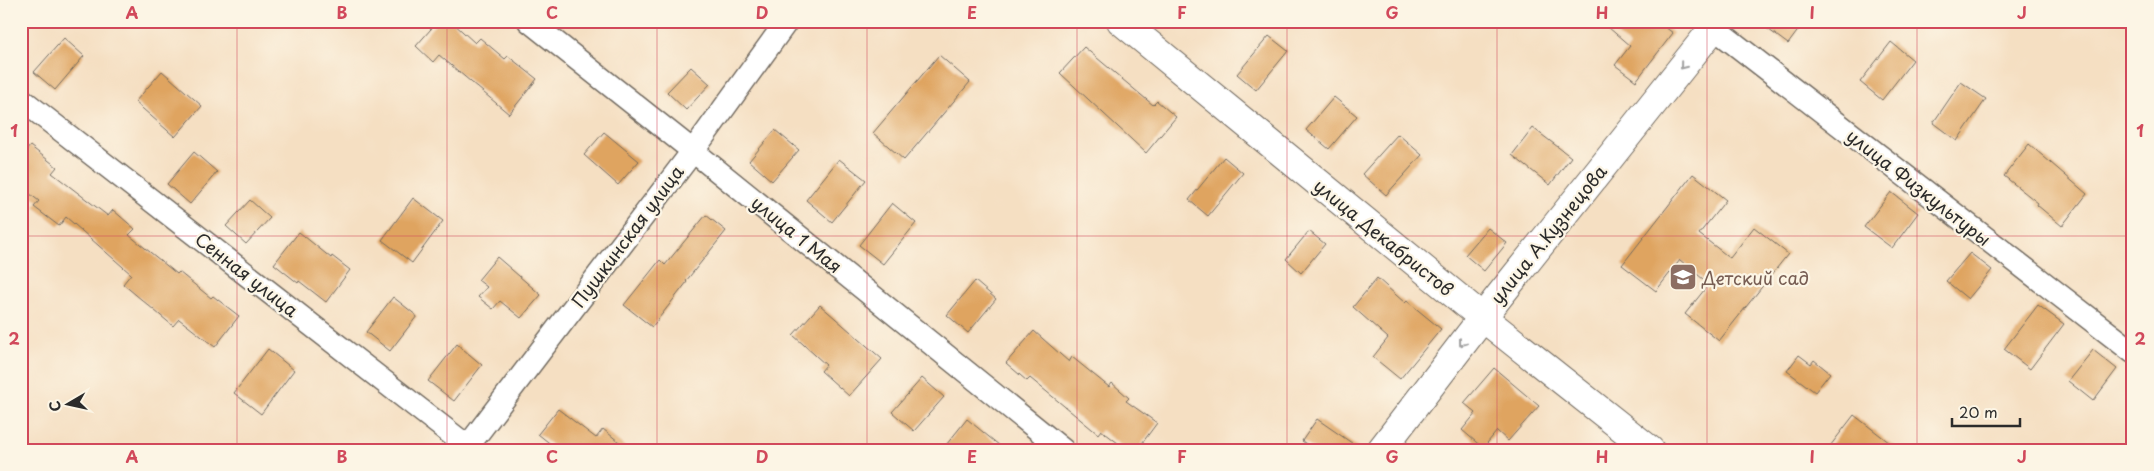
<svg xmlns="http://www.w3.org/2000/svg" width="2154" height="471" font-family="'Playpen Sans',sans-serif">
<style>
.building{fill:#dfa461}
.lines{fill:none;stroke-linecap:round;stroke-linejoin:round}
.street-casing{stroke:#726a60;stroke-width:25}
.secondary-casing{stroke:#726a60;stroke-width:30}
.primary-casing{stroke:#726a60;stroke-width:30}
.street{stroke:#fff;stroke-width:22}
.secondary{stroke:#fff;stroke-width:28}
.primary{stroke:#fff;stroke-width:28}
.oneway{stroke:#a0a0a0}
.grid{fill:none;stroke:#d1495b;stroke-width:1;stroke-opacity:0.55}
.labels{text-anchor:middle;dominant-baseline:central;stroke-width:4.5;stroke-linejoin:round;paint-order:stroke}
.street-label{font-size:18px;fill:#2b2b2b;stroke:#fcf5e5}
.education-label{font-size:18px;fill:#785e54;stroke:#fcf5e5;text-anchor:start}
.neatline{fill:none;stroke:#d1495b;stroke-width:2}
.grid-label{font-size:16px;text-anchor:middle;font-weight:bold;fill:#d1495b}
</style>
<rect width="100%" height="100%" fill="#fcf5e5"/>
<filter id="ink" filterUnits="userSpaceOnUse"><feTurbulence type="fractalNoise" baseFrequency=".02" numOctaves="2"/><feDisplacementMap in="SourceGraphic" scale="10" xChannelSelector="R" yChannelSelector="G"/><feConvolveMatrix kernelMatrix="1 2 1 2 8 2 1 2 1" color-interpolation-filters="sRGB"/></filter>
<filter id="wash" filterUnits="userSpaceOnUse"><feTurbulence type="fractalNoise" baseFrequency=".0096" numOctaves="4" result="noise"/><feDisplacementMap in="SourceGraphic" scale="20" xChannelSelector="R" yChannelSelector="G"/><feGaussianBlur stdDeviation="1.12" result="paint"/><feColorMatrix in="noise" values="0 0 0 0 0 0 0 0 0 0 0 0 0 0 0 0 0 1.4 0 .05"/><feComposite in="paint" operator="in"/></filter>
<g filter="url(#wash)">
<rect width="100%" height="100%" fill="#f5dfc2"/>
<g id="blocks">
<!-- building -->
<g class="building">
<path d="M438,21H451L475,43L480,38L505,59L508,56L537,79L509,114L439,55L433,62L416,46Z"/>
<path d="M1601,21H1657L1673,33L1636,81L1615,65L1630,46Z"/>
<path d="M1757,21H1805L1788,44Z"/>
<path d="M1269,36L1288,51L1256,90L1237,74Z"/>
<path d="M64,38L84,56L55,90L34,72Z"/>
<path d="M1891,42L1913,60L1882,100L1860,82Z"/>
<path d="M1084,47L1153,105L1157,101L1176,117L1146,153L1060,73Z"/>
<path d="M939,55L970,82L904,160L873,133Z"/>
<path d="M691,67L710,84L686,110L667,92Z"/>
<path d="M162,71L202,106L175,137L135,102Z"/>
<path d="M1961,82L1986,99L1957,141L1933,123Z"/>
<path d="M1334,97L1357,116L1329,149L1306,130Z"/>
<path d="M1533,128L1571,157L1550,185L1512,155Z"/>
<path d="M775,130L799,150L772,181L749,161Z"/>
<path d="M604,132L639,161L618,185L584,155Z"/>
<path d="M1398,134L1422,155L1386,195L1362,174Z"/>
<path d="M2029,144L2087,194L2062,226L2037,205L2038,203L2004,176Z"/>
<path d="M30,146L57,167L52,173L108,216L113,210L135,229L129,235L177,274L179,272L211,298L213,296L239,316L215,347L179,319L173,326L123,284L131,274L66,217L59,226L34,207L39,201L21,187V157Z"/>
<path d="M194,152L217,172L190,204L167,184Z"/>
<path d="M1224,157L1243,173L1208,216L1189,200Z"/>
<path d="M839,159L866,180L832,222L806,200Z"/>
<path d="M1693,174L1726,200L1699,234L1730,258L1754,227L1788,254L1719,341L1685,314L1709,284L1680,260L1656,291L1622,265Z"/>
<path d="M1891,192L1918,213L1892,248L1864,227Z"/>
<path d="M413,198L443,221L412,263L382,240Z"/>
<path d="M250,200L270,218L246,244L226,226Z"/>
<path d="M892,203L916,223L883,264L859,245Z"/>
<path d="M706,215L726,231L686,281L687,282L652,327L624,305L660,260L665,265Z"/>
<path d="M1488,228L1507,243L1484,271L1465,255Z"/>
<path d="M1309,231L1325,244L1301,273L1286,259Z"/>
<path d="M299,232L331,258L332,256L350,270L326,302L299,281L298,283L274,264Z"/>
<path d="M1970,253L1992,270L1968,299L1946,281Z"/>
<path d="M497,257L541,295L521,318L500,301L493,309L478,297L487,287L478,280Z"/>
<path d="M1377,278L1405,303L1407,301L1441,329L1400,379L1373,357L1388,338L1353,307Z"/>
<path d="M975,281L996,299L968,333L947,315Z"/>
<path d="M393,297L417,316L390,351L366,332Z"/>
<path d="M820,305L882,359L849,396L821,371L826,365L793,335Z"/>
<path d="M2038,305L2064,324L2030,369L2004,349Z"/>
<path d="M1034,331L1069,362L1072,357L1109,387L1112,383L1129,398L1126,401L1157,423L1137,450H1127L1101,430L1098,434L1030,378L1027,381L1006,363Z"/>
<path d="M457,344L482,365L454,401L428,381Z"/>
<path d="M268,349L294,370L261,414L234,393Z"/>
<path d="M2093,350L2117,369L2093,401L2068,381Z"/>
<path d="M1799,355L1811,364L1814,360L1830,373L1815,392L1787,371Z"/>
<path d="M1494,368L1539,406L1508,441L1497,431L1483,448L1462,430L1476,413L1464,403Z"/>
<path d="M922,378L944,397L914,431L892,412Z"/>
<path d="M558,409L596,438L603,429L629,450H558L538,434Z"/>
<path d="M1854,415L1899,450H1827Z"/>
<path d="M967,419L1005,450H942Z"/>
<path d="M1317,419L1362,450H1315L1302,441Z"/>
</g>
</g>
</g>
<g filter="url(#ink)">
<use href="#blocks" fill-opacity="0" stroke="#726a60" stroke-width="1"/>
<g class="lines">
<!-- street casing -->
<g class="street-casing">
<g id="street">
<path d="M529,21L693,151L1063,450"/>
<path d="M1705,21L2133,352"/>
<path d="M21,99L472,450"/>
<path d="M465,450L693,151L787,21"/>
</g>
</g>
<!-- secondary casing -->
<g class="secondary-casing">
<path id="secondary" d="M1381,450L1497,299L1719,21"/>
</g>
<!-- primary casing -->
<g class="primary-casing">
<path id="primary" d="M1121,21L1482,317L1650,450"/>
</g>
<!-- street -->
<use href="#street" class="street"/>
<!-- secondary -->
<use href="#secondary" class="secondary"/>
<!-- primary -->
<use href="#primary" class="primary"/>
</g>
<!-- one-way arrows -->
<defs><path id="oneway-chevron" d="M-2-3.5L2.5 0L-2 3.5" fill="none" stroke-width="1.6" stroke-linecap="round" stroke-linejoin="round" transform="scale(1.25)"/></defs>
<g class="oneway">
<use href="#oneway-chevron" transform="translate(1683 66) rotate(129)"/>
<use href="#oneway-chevron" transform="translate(1462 343) rotate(127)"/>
</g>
</g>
<!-- grid -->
<path class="grid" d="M237,21V450M447,21V450M657,21V450M867,21V450M1077,21V450M1287,21V450M1497,21V450M1707,21V450M1917,21V450M21,236H2133"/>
<!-- icons -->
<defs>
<g id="school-square" transform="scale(1.4375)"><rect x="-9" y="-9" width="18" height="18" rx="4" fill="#8d6e63" stroke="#fcf5e5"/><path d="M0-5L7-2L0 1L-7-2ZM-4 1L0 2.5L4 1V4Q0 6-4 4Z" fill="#fff"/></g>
</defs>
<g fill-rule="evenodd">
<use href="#school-square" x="1683" y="277"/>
</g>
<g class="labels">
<!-- street labels -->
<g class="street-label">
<text transform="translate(1919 187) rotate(38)">улица Физкультуры</text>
<text transform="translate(797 234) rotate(39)">улица 1 Мая</text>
<text transform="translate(1548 234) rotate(-51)">улица А.Кузнецова</text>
<text transform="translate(627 236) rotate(-53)">Пушкинская улица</text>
<text transform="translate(1384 237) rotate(39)">улица Декабристов</text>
<text transform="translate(247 274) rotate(38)">Сенная улица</text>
</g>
<!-- education labels -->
<g class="education-label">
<text x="1702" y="277">Детский сад</text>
</g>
</g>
<!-- margin -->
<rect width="2154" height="471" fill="none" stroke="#fcf5e5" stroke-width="55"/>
<!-- north arrow -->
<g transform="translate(68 404) rotate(261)" stroke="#fcf5e5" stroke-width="4" paint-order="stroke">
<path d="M0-4L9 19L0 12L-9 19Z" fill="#2b2b2b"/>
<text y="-8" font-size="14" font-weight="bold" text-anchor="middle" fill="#2b2b2b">С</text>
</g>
<!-- scale -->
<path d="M1952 418v8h68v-8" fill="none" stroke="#2b2b2b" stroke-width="2.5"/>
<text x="1959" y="418" font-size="15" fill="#2b2b2b" stroke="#fcf5e5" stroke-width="4" paint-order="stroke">20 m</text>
<rect x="28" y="28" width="2098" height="416" class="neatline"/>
<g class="grid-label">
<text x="132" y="19">A</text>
<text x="342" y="19">B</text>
<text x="552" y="19">C</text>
<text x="762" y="19">D</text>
<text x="972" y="19">E</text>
<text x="1182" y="19">F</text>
<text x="1392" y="19">G</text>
<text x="1602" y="19">H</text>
<text x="1812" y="19">I</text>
<text x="2022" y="19">J</text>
<text x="14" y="137">1</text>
<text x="2140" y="137">1</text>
<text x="14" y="345">2</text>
<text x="2140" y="345">2</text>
<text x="132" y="463">A</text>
<text x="342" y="463">B</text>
<text x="552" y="463">C</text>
<text x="762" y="463">D</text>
<text x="972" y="463">E</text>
<text x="1182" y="463">F</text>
<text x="1392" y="463">G</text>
<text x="1602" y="463">H</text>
<text x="1812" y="463">I</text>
<text x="2022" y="463">J</text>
</g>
</svg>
